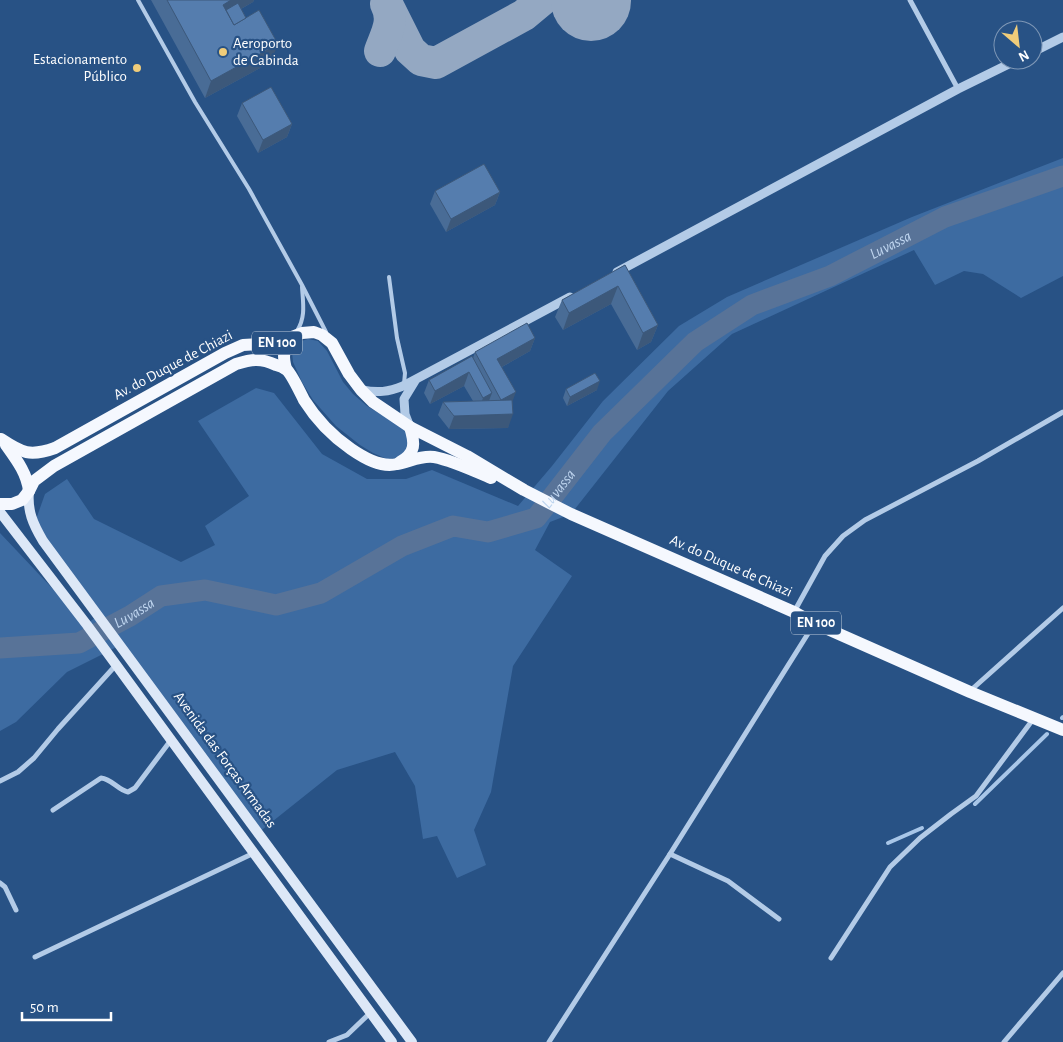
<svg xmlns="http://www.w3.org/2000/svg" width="1063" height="1042" font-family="'Alegreya Sans',sans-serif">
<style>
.green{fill:#3d6ba1}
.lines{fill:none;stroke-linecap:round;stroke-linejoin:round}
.stream{stroke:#a8c6e8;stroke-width:4}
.river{stroke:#587398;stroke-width:21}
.taxiway{stroke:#94a8c2;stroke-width:32}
.runway{stroke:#94a8c2;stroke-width:80}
.service{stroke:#b3cbe7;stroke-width:4}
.minor{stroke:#b3cbe7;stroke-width:5}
.tertiary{stroke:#b3cbe7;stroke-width:9}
.secondary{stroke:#dde8f7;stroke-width:10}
.primary{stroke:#f5f8fe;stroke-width:12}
.wall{fill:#496c96}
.shaded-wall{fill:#3c587a}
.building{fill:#557dae;stroke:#3c587a}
.poi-dot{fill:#efcc7a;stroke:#285285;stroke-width:2}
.labels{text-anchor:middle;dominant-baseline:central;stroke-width:4.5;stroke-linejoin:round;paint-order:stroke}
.shield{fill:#285285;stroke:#becbda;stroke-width:1}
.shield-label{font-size:14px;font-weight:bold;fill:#fff}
.poi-label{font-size:15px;fill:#fff;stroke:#285285;text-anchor:start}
.street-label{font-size:15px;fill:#fff;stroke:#285285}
.water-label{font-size:16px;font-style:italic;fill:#bfd5ef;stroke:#285285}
</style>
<rect width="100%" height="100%" fill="#285285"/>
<!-- green -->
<g class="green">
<path d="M1063,158V276L1021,298L983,274L964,271L935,285L914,250L732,334L668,391L571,514L550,522L535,550L572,576L513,666L491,792L474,830L486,865L457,878L437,836L423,839L415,786L395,752L337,770L258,833L120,645L107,652L67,672L16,722L0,731V533L86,624L98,616L34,525L45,494L67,479L94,519L181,562L215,545L205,526L249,496L198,421L256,388L274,393L322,454L367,479H406L432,470L518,506L552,466L603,401L679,326L727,297L912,217Z"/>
<path d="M308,339L318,341L327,351L343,382L353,394L367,406L402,427L408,435L409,443L406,452L398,458L387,459L373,453L360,445L336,426L313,400L302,382L293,362L292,352L298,342Z"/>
</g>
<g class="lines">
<!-- stream -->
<g class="stream">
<path d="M1062,718L1063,717"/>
<path d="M975,804L1047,734"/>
<path d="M888,843L922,828"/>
</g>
<!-- river -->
<path class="river" id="s1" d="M0,648L79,643L130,616L161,596L205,590L276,605L321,593L402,546L453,526L488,532L536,518L602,433L695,342L752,305L830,276L945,217L1063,176"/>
<!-- taxiway -->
<g class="taxiway">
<path d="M388,6L410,50L421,60L436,63L524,15L542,0"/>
<path d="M380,51C386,34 395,21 386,4"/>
</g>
<!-- runway -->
<path class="runway" d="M591,0V1"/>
<!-- service -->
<g class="service">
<path d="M138,0L195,102L249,189L302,285L326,332"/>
<path d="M389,277L397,338L405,373L404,384"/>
<path d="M297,331C306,317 303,303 302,287"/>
</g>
<!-- minor -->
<g class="minor">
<path d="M910,0L958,89"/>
<path d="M794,612L825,556L843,536L865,520L978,461L1063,412"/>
<path d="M970,691L1063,608"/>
<path d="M0,781L18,772L34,758L58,729L116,665"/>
<path d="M53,810L101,778C112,779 118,790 128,792L135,788L171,740"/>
<path d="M670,854L728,881L779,919"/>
<path d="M0,883L5,887L16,910"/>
<path d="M35,957L254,853"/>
<path d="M831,958L890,867L920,838L951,814L976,796L1034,718"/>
<path d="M329,1042L347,1035L370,1013"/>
<path d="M549,1042L670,854L814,624"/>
<path d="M1004,1042L1063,973"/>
</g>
<!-- tertiary -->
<g class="tertiary">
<path d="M1033,52L1063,37"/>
<path d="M617,272L958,89L1017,60"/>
<path d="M362,390C378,393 388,392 403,386L570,297"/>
<path d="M410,427L405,414L404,399L415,381"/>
</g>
<!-- secondary -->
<g class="secondary">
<path d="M29,491C27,511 33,524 43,541L412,1042"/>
<path d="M0,512L87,625L392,1042"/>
</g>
<!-- primary -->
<g class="primary">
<path d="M286,369C282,353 284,351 292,337"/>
<path d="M1,439C22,453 30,457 55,448L225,353L243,345L276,343L302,333L314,332L322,335L332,343L349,374L361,390L373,402L410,427L467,456L524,490L571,514L794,612L814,623L970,692L1063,730"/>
<path d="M6,445C16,459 27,473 29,491"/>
<path d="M400,462C416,453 415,443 410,427"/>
<path d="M0,504H12L22,500L29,491L34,481L54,466L236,364C252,359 261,358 276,365C280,366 284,368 287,370C292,375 300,392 304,400C316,419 332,436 351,449C364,458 381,468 397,464C409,462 421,455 434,457C451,460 475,471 491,478"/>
</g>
</g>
<!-- wall -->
<g class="wall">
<path d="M151,0H254L253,2L241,9L271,62L205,98Z"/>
<path d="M242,103L292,124L287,137L258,153L237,116Z"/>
<path d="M435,191L500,192L495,205L446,232L430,204Z"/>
<path d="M625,265L658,325L651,342L637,350L611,304L563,330L555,317L562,300Z"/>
<path d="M535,338L530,351L502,367L512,401L508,428L449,429L438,415L443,402L473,401L464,386L430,404L424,393L429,380L473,358L475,352Z"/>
<path d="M566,389L597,390L567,406L563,398Z"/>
</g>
<!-- shaded-wall -->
<g class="shaded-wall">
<path d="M231,0H254L253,2L223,19V5Z"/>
<path d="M278,44L271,62L205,98L211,81Z"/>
<path d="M292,124L287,137L258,153L263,140Z"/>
<path d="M500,192L495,205L446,232L451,219Z"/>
<path d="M618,286L611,304L563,330L569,313Z"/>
<path d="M658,325L651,342L637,350L643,333Z"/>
<path d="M535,338L530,351L493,372L497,359Z"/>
<path d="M469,372L464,386L430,404L435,391Z"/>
<path d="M600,381L597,390L567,406L570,397Z"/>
<path d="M516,392L511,405L501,400Z"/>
<path d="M492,393L487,406L478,411L483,398Z"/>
<path d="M513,414L508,428L449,429L454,416Z"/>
</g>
<!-- building -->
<g class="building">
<path d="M167,0H231L223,5L234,25L259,10L278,44L211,81Z"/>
<path d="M238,3L246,18L234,25L226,10Z"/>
<path d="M271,87L292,124L263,140L242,103Z"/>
<path d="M484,164L500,192L451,219L435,191Z"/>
<path d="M625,265L658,325L643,333L618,286L569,313L562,300Z"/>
<path d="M527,323L535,338L497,359L516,392L501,400L475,352Z"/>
<path d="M472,356L492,393L483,398L469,372L435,391L429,380Z"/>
<path d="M595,373L600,381L570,397L566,389Z"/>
<path d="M512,400L513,414L454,416L443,402Z"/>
</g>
<!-- markers -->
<g class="poi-dot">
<circle cx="223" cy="52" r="5"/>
<circle cx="137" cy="68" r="5"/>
</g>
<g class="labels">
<!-- shield labels -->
<g class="shield">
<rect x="252" y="331.5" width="50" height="23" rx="4"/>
<rect x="791" y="611.5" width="50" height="23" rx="4"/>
</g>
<g class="shield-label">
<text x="277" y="343">EN 100</text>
<text x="816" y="623">EN 100</text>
</g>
<!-- poi labels -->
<g class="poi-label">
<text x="233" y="43">Aeroporto<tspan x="233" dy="17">de Cabinda</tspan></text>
<text x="127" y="59" text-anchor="end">Estacionamento<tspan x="127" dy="17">Público</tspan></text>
</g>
<!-- street labels -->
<g class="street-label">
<text transform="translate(173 365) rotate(-28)">Av. do Duque de Chiazi</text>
<text transform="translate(731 566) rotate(24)">Av. do Duque de Chiazi</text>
<text transform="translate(225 760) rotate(54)">Avenida das Forças Armadas</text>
</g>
<!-- water labels -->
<g class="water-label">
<text stroke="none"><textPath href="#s1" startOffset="1028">Luvassa</textPath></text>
<text stroke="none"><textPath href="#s1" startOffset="608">Luvassa</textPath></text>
<text stroke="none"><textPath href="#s1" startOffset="142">Luvassa</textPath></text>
</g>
</g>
<!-- north arrow -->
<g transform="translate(1018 45) rotate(152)"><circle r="24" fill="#285285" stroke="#7e97b6"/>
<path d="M0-4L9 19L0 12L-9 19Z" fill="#efcc7a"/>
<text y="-8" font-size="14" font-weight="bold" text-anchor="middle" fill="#ffffff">N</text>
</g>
<!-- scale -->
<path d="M22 1012v8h89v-8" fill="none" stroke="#ffffff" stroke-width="2.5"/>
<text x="30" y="1012" font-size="15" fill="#ffffff" stroke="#285285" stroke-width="4" paint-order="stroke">50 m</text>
</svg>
